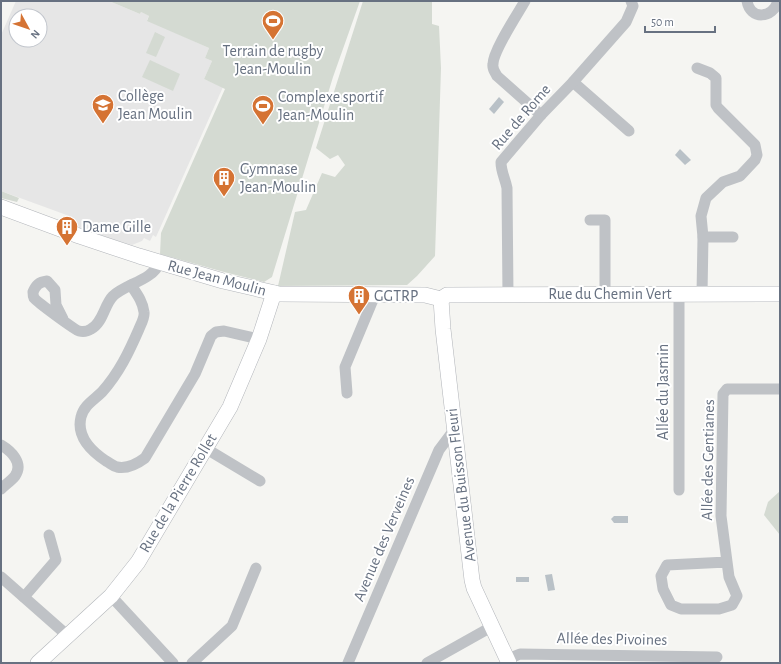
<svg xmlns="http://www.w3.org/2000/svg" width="781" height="664" font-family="'Alegreya Sans',sans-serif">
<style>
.built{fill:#e6e6e6;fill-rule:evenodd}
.green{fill:#d4dad2}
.water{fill:#b9c1c7}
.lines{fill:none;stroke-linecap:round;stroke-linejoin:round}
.secondary-casing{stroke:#b2b5ba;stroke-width:16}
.street{stroke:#bfc2c6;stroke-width:11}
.secondary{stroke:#fff;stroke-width:15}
.labels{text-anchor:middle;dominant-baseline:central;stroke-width:4;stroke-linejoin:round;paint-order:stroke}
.poi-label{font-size:16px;fill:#677181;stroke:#fff;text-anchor:start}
.street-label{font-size:16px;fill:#677181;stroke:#fff}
</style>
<rect width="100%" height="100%" fill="#f5f5f2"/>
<!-- built -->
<path class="built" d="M16,1H109L140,14L141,12L149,16L147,20L209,48L205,58L212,61L204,79L223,87L156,237L153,235L150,241L144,238L142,241L132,245L95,234L76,226L72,217L1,191V35ZM16,16H40V40H16Z"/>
<!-- green -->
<g class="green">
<path d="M109,1H360L333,77L272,277L264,282L224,272L160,254L161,233L225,89L204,79L212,61L205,58L209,48L147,21L149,16L141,12L140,14Z"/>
<path d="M363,1H432V24L439,26L441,68L435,256L417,276L407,285L278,286L295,212L306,210L322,173L335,177L345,165L338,155L330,159L316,148Z"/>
<path d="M155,32L165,37L156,57L146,53Z"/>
<path d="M150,60L180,74L173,91L142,77Z"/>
<path d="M1,191L19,198L17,202L1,198Z"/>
<path d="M780,491V535L764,515L768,502Z"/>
</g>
<!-- water -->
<g class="water">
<path d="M499,97L504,102L494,114L489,109Z"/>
<path d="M680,149L691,160L685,165L675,155Z"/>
<path d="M614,516H628V523H614L611,519Z"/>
<path d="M552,574L555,590L548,591L545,575Z"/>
<rect x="516" y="577" width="13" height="5"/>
</g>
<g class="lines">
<!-- secondary casing -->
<g class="secondary-casing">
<g id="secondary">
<path d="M1,207L79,236L139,256L223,281L279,294L425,295L441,299"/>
<path d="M441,299L443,329L472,580L474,588L509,663"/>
<path d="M441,299L447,295L780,294"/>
<path d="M38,663L111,596L138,562L230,407L259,339L274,293"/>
</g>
</g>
<!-- street -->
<g class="street">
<path d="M525,1C517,15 493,51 493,64C492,69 495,72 497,76L541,115"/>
<path d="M747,1C750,20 773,19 778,1"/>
<path d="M697,68L710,73L716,78V105L718,108L755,145L757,155L755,160L740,176L723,182L706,198L701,216L703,237L702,294"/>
<path d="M573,82L629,131"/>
<path d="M590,220H605V295"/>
<path d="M703,237H733"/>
<path d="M131,285C137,294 143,302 144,312C145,317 141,324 139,329C129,352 119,373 102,392C94,400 84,405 81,417C76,437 91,451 106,461C110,463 113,466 117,467C127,469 137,464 145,458L195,374L211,336L216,332L224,331L259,339"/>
<path d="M508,295L507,188C505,178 501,172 501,162L541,115L573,82L626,22L633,6L631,1"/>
<path d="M63,319L56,305L55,290L47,281C39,282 36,285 33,292C33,294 33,296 34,298C37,302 75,330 79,331C83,332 88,331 91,329C103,323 104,305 113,296C127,283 152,281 160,262"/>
<path d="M347,393L345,367L375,295"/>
<path d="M1,445C11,451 24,463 15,476C11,481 5,485 1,489"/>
<path d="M205,448L260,481"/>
<path d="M679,490V294"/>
<path d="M727,562L667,565L661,576L663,589L671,605L681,609H719L732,605L737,596L729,577L721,516L723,394L727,389H780"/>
<path d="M1,577L68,636"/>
<path d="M111,596L173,663"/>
<path d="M24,597L56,560L49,535"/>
<path d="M508,659L520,654L717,657"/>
<path d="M192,663L232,626L256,568"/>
<path d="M348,663L439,450L454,430"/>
<path d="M427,663L493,626"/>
</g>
<!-- secondary -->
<use href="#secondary" class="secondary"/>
</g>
<!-- icons -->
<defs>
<g id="stadium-pin" transform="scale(1.15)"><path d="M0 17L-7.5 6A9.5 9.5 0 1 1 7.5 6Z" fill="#d57333" stroke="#fff"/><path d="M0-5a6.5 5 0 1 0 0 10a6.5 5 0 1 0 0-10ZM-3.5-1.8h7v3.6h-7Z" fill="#fff"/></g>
<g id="school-pin" transform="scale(1.15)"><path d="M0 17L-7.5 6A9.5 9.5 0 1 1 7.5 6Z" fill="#d57333" stroke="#fff"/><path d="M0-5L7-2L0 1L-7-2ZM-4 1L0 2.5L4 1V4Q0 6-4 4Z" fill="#fff"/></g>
<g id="building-pin" transform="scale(1.15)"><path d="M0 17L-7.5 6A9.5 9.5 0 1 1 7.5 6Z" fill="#d57333" stroke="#fff"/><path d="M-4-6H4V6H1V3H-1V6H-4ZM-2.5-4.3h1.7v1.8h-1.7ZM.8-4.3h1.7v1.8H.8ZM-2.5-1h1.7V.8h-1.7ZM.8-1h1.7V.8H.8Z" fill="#fff"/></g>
</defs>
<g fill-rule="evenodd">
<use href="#stadium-pin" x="273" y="21"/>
<use href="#school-pin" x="103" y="105"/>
<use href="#stadium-pin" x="263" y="106"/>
<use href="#building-pin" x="224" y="178"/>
<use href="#building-pin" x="67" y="227"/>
<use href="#building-pin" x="359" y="296"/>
</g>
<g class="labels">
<!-- poi labels -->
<g class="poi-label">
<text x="273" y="51" text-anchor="middle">Terrain de rugby<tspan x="273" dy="18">Jean-Moulin</tspan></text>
<text x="118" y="96">Collège<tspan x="118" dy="18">Jean Moulin</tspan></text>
<text x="278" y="97">Complexe sportif<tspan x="278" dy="18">Jean-Moulin</tspan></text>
<text x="240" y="169">Gymnase<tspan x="240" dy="18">Jean-Moulin</tspan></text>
<text x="82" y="227">Dame Gille</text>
<text x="374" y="296">GGTRP</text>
</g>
<!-- street labels -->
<g class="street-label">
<text transform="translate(521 117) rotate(-49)">Rue de Rome</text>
<text transform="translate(217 278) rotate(15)">Rue Jean Moulin</text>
<text x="610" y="294">Rue du Chemin Vert</text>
<text transform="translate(663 392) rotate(-90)">Allée du Jasmin</text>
<text transform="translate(708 460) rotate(-89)">Allée des Gentianes</text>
<text transform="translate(461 485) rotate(-97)">Avenue du Buisson Fleuri</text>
<text transform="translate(178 493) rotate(-59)">Rue de la Pierre Rollet</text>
<text transform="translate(384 539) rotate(-67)">Avenue des Verveines</text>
<text transform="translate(612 639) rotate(1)">Allée des Pivoines</text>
</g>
</g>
<!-- border -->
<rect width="781" height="664" fill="none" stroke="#677181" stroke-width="4"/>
<!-- north arrow -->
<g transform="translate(28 28) rotate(130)"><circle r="19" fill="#ffffff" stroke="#c2c6cd"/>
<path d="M0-3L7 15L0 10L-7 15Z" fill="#d57333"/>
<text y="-6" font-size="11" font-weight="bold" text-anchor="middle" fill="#677181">N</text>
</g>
<!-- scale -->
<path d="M645 26v6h70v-6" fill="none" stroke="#677181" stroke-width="2"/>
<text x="651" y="26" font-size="12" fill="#677181" stroke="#ffffff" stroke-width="3" paint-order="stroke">50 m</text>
</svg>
